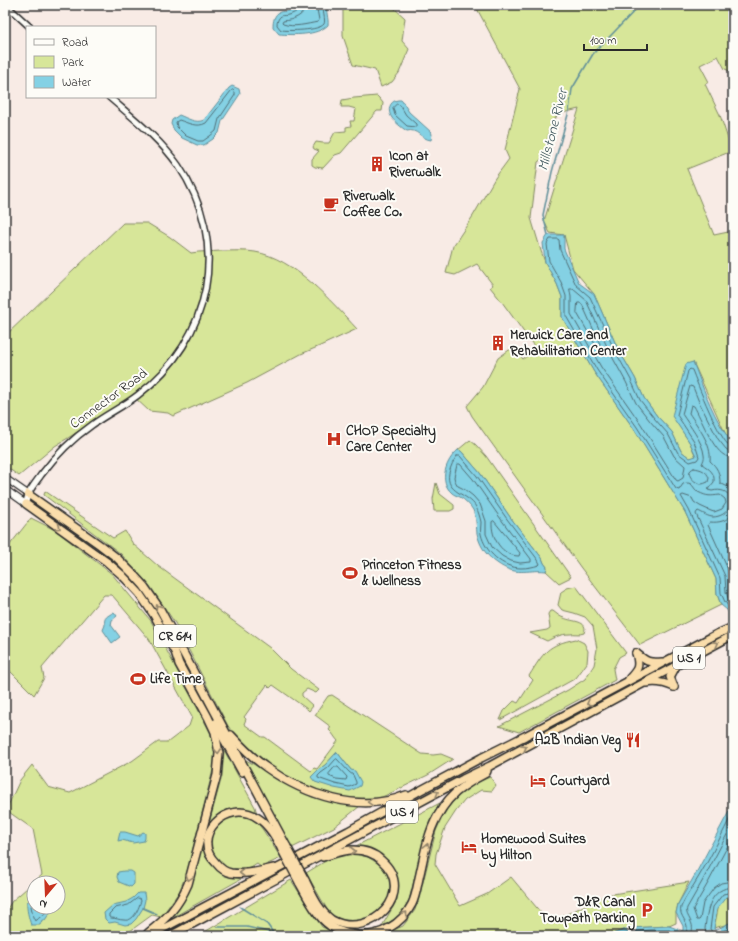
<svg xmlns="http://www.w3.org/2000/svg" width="738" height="941" font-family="'Indie Flower',sans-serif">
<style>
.green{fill:#d7e699;stroke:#818862;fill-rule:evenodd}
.water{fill:#84d1e4;stroke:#608f9a}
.pier{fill:#f8ebe5}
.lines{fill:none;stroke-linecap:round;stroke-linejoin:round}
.shore{stroke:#4f6d75;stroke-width:1}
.stream{stroke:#608f9a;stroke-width:1.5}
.tertiary-casing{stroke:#2b2b2b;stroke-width:8}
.secondary-casing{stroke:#2b2b2b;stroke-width:8}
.trunk-casing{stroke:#2b2b2b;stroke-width:10}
.tertiary{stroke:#fdfcf7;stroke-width:5}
.secondary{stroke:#fdfcf7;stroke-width:5.5}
.trunk{stroke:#faddab;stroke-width:7}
.trunk-bridge-casing{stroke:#2b2b2b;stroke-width:10;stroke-linecap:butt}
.trunk-bridge{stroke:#faddab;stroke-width:7}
.oneway{stroke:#92846b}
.labels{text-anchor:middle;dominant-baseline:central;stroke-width:4;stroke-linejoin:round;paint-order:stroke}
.shield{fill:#fdfcf7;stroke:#6a6a68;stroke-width:1}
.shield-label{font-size:13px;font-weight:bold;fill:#2b2b2b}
.poi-label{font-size:14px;font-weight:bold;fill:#2b2b2b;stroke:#fdfcf7;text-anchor:start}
.street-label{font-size:14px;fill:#2b2b2b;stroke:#fdfcf7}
.water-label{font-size:15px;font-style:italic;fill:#465d62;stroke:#fdfcf7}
</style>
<rect width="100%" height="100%" fill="#f8ebe5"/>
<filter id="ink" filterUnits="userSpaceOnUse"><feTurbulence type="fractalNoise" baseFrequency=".025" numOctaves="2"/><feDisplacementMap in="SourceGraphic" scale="8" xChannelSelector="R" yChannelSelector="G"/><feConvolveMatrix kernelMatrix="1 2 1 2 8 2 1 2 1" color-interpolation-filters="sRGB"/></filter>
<g filter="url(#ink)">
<!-- green -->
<g class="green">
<path d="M343,5H392L394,8L405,18L402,41L409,49L399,73L392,82L381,87L375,70L353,65L343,36Z"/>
<path d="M475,5H733V75L732,72L725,69L718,56L700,65L709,82L705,84L720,115L732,151L687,169L714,235L733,231V444L726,435L693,362L673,416L690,443L696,457L690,458L681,451L672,432L657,416L644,398L635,378L617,347L594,294L573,269L564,235L550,233L544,221L579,109L558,114L549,129L546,156L538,162L531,218L541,251L545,262L557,284L562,297V317L594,372L634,429L685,512L716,579L717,594L721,605L640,645L581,568L472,416L467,406L483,387L498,358L512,348L523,359L536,349L502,302L490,287L493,285L477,264L455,275L446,273L453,246L473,216L495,178L509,159L505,150L520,89Z"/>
<path d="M377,96L379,98L383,103L382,111H377L341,153L335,155L323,168L315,167L312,165V159L319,151L314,149L313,147L316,142L323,143H329L335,132L346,131V127L351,126L350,121H354L356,109L349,107H341L342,100L354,98Z"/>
<path d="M123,223H147L170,237L191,253C201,251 211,252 221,251C233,251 244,250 255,252C294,258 331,301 357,329L320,346L301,354L247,383L173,416L168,413L149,411L134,397L55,446L19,476L5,466V336Z"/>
<path d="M470,440L476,445L486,456L571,577L559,583L546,571L547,567L544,563L542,558L510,517L480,473L461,451L458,450Z"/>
<path d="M436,483L440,494L454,505V509L450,511H434L433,499Z"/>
<path d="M45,491L113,538L125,531L133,544L158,566L270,648L291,669L319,690L316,693L307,689L302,693V696L313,706L309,711L307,709L273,685L270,688L267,685L244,717L246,719L244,724L262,737H265L311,771L314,768L317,769L338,741C334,737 333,733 329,730L331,727L315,715L328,696L332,695L422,754L433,755L441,754L453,759L428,775L395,791L382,797L368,799H351L326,793L305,786L278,772L260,760L242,744L228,726L175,623L150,586L121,554L44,495ZM337,752L351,770H318L325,765Z"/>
<path d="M31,518L55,530L112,574L151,621L210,732L213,741L216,758L187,872L179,892L161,917L152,915L126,934L130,935L129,936H5V912L12,901L42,875L33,829L6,810L20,780L32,765L48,787L70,793L132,761L158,742H168L189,726L192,717L149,639L112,595H104L42,668L44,678L34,695L5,666V551ZM34,883H58V907H34Z"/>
<path d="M576,586L626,653L619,657L613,669L615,680L519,732L499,726L568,690L585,679L594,665L597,649L593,626L585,617L574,613L562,610L558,605L561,592L567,588Z"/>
<path d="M550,611H553C557,614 560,617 564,618C572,622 589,620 584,633C579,635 575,633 570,634C561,634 555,637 547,641L530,633L547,630L550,628L548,614Z"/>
<path d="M576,639L584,643L588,651L587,663L576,678L500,720L504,711L514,701L518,703L533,680L529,676C544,652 547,645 576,639Z"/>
<path d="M224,750L255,807L257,814L241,808L228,810L216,817L208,827L222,776Z"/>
<path d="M246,760L312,797L360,806L334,827L292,848L251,776Z"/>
<path d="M490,777L496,785L492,791L481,790L465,800L456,811L445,828L436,854L435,864L460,906L487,894L511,877L547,920L557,919L606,895L689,882L678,904L676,913V923L669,926L630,928L606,936H380L403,926L415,910L423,882L436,831L445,811L459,795L476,783Z"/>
<path d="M440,803L428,826L409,900L399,917L382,926L397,900L398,881L388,862L375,852L352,848Z"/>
<path d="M245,815L256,821L263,830L281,858L261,867L257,864L246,871H233L219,864L212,851L211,834C223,819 224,816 245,815Z"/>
<path d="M204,837L210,863L223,874L241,879L168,920L189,892Z"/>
<path d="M351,853L368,857L388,870L391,895L384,911L351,925L331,916L306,873L329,859Z"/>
<path d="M291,880L322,927L343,936H198Z"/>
<path d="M727,896L733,897V936L725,925L714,928L720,900Z"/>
</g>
<!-- water -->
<g class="water">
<path d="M299,5H328C325,12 329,18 328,25C317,36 293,35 279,34L273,27C273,22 274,14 280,12C282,11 285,12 287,11C292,10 295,8 299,5Z"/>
<path d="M232,86L239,89L240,94L222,121L219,133L213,139L204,145H197L182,138L174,130L171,124L172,120L179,115C187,118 196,124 204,120L229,88Z"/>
<path d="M398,100H401L402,101L409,112L431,132L432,134L431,140C421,139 417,128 407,131C402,128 395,122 392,118C387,111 389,101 398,100Z"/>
<path d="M548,235H564V249L579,283L594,294L617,347L635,378L644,398L657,416L672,432L681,451L690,458L696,456L690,443L672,416L686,364L693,362C704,390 714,420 733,444V620L727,610L721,605L717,594L716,579L685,512L634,429L594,372L562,317V297L557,284L545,262L543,243Z"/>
<path d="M458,450L461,451L480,473L510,517L542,558L544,563L547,567L546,571C526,569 516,577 497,563C488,557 481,548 478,537C476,532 477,527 476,522C476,518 474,513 473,510C470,505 465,500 460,497C458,496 454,495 452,493C438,481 446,460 458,450Z"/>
<path d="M114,612L117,616L112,620L111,625L120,637L112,643L103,630L105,625C103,617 108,616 114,612Z"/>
<path d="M337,752L351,770L355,771L361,782L360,786L350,791L334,788L315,782L311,777L318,770L325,765Z"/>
<path d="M733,804V896L726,897L717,909L714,929L716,930L729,923H733V936H606L630,928L669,926L683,931V926L676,913L678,904L695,875Z"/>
<path d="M120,832H125L138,836L143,832L145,833V838L144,841L133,843L122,840L118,841Z"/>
<path d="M124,871H131L134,873V884L131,887L119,882L117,877L118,872Z"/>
<path d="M138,893H144L145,900L143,908L136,919L131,924L125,925L115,922L109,923L105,919L104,913L113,905L126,902L133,898Z"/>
<path d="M32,899H34V907H51V911L45,920H42L40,925H31C29,919 26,908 27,902Z"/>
</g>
<!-- pier -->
<path class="pier" d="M721,928L720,936H679L678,929L682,931L716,930Z"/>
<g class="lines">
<!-- shore -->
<g class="shore">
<path d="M301,5L300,9C296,12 293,14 288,15C286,16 283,15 281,16C278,18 277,22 277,25L281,30C288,31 319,31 324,24C326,20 322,10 323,5"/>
<path d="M306,5C305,16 293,20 283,21L282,23L283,24C294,28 307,24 318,22L319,20L317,9L318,5"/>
<path d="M233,90L235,92V95L219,119L216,131L210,136L203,141H198L186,136L177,127L176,122L179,120C188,123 197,128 206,123L231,91Z"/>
<path d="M397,104L400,105L406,115L416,124V127L407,126L395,115L393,108Z"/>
<path d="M570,289H573L586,300L609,351L626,382L636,403L650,421L664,437L674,456L685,466L683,478L678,481L676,480L641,424L601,367L579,328L571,314V297L570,291Z"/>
<path d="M578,303H580L582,304L600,344L599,347L596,346L577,313Z"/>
<path d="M733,446C732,446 731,446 730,446C720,441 697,383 692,370L690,369L688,371L677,415L694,441L699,457L697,460L690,462L678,453L668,434L654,418L640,400L631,380L614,349L590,297L576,285L560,250L559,240L558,239H550L547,244L549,261L561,282L566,296V316L597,370L637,427L676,489L679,490L683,484C693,480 693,489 698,492C708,497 710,496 720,495L725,499L726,503L722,509L714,512L711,511L700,506L694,502L692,498L683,495L681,496L689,510L720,578L721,593L725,602L730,608L733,612"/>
<path d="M733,451H729L726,449L718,439L699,402L693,387L690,386L682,414C689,425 703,442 704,455C705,458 703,461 702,464C709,469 715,472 714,482L709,488L708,490L712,491C737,485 736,516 713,517C708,517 703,513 698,511L697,512L696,514L725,576L726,592L729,600L733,603"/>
<path d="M457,456H460L477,476L507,519L538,560L540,564L539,565C533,567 527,568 521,568C503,568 485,552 481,534C480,530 481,526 481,522C480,517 478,511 476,507C468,493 445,493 449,473C451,466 453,461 457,456Z"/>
<path d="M733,457C730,457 727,457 724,455C712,448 701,418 694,406L691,405L689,413C698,427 712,444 710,461C717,467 720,473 720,483L728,487L733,492"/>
<path d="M458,464H460L473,479L503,522L531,559V562L520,563L511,561L502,556L492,547L486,534V521L480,504L473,496L464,489L458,486L455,481L454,477L457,465Z"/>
<path d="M694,468C701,469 707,471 709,478L708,482C705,483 704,484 701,484C694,483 683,472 694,468Z"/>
<path d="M733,513C728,521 719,523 710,522L708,525L730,574C732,580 730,588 733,594"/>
<path d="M494,521L520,553L519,556C502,556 491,538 492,522Z"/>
<path d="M337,759L349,772L353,775L356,782V784L349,787L335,784L318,778V776L321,773L328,768L335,760Z"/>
<path d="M335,767H338L347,777L346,780L336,779L329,776V774Z"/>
<path d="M733,836L708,883L693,909L697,920H699L700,919L703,903L714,888L721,883L733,881"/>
<path d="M733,892L723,894L713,907L710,929L712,932L717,933L733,927"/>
<path d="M138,898L140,899L141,900C139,908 134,922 124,920C119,920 116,918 111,918L109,917V914L115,908L128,905Z"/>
<path d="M34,903L31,906L33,917L35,921L37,920C41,915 47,915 47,907"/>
<path d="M618,936L631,932L651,930H669L682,935L686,933C691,922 678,917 681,907C685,897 693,887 698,878C711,857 722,834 733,812"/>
<path d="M690,936C698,923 684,917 687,908L703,880L733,823"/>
<path d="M709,936L706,932L705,929C707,910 710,888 733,887"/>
</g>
<!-- stream -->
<g class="stream">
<path d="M548,235L543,215L552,172L569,111L572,89L593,54L640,5"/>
<path d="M240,907L267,924L274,934L278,936"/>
<path d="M143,908L157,914"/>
<path d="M217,927H247L273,933"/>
</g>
<!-- tertiary casing -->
<g class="tertiary-casing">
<g id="tertiary">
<path d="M6,5L30,27"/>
<path d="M26,504C26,501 27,498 28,495C30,489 37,481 41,475C56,455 72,439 92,425C107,414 124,406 138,395C212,339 231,242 178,165C159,138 133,118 109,97"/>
</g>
</g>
<!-- secondary casing -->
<g class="secondary-casing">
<g id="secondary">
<path d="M5,478L28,494"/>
<path d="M5,489L26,504"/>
</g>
</g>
<!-- trunk casing -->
<g class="trunk-casing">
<g id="trunk">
<path d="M28,494L100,545L117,558L134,575L144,586L160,609L287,847"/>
<path d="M26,504L107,562L122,575L139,593L154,615L175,652L179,664L208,717L215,732L219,753L217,775L188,884C178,907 167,918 148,933"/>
<path d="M636,653C647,662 648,663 662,662"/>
<path d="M629,679C638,669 640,667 636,653"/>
<path d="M647,683C657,681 665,683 674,687"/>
<path d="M674,687L670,677L676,666"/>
<path d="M215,723L242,772"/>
<path d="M231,735C242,747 254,759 267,768C305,795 360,814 406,795"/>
<path d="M272,829L278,841"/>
<path d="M274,868C260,871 246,875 231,873C225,872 220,868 216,863C189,837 227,797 258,818C269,825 276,838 282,850"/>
<path d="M305,880C312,894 318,910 332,920C371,941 418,892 381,860C374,853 363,850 353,850C343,850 333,854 323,857"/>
<path d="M299,882C313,908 324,933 357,935C368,936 379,934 389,928C398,923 407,914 412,904C416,896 417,887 419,878C424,857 427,835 437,817C443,806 452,794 463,787C470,782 478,777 486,773L487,771"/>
<path d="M149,936L348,831L421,790L481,758L525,736L717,634L733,627"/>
<path d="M170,936L463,779L490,766L733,635"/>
</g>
</g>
<!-- tertiary -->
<use href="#tertiary" class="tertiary"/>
<!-- secondary -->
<use href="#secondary" class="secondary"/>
<!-- trunk -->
<use href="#trunk" class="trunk"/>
<!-- trunk-bridge casing -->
<g class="trunk-bridge-casing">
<g id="trunk-bridge">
<path d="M287,847L305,880"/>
<path d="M282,850L299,882"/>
</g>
</g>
<!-- trunk-bridge -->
<use href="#trunk-bridge" class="trunk-bridge"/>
</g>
<!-- one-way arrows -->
<defs><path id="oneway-chevron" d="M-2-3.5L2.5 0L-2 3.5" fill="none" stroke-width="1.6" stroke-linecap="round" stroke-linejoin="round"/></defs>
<g class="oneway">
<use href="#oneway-chevron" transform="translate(58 527) rotate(35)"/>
<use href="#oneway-chevron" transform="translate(158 607) rotate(-122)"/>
<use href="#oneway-chevron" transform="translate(716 644) rotate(-28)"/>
<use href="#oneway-chevron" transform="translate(589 703) rotate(152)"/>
<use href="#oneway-chevron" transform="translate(524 748) rotate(-28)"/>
<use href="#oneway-chevron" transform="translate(218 751) rotate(86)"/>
<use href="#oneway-chevron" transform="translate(436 793) rotate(-29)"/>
<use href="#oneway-chevron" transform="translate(370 802) rotate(178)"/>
<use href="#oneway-chevron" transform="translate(427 846) rotate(-77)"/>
<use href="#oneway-chevron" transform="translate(353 851)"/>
<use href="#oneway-chevron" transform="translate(242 873) rotate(-180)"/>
<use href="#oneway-chevron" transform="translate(189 878) rotate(107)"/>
<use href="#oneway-chevron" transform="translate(405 914) rotate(-51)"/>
</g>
</g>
<!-- icons -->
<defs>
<g id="building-bare" transform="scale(1.2)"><path d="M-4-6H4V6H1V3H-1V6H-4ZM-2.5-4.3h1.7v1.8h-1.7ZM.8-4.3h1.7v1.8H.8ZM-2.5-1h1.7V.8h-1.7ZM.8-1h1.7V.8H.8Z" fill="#c8321e" stroke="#fdfcf7" stroke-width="2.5" paint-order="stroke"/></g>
<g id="cafe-bare" transform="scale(1.2)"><path d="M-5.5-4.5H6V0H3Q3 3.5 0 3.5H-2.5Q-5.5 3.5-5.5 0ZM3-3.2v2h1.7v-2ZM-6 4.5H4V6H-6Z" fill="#c8321e" stroke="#fdfcf7" stroke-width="2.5" paint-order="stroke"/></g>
<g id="hospital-bare" transform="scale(1.2)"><path d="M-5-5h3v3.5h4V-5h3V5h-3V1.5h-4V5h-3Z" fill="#c8321e" stroke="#fdfcf7" stroke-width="2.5" paint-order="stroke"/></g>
<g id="stadium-bare" transform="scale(1.2)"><path d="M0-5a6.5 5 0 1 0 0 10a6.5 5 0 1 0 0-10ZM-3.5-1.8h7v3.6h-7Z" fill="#c8321e" stroke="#fdfcf7" stroke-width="2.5" paint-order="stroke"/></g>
<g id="restaurant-bare" transform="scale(1.2)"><path d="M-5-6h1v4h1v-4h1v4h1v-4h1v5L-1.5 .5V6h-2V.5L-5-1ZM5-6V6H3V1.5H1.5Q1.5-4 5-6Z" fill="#c8321e" stroke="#fdfcf7" stroke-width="2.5" paint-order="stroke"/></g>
<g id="hotel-bare" transform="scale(1.2)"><path d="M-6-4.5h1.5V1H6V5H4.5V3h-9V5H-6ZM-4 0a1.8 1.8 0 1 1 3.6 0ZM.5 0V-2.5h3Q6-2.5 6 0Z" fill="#c8321e" stroke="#fdfcf7" stroke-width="2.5" paint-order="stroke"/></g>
<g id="parking-bare" transform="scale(1.2)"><path d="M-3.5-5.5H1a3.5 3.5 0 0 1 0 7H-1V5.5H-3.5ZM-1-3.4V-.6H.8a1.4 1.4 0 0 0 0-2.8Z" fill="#c8321e" stroke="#fdfcf7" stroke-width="2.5" paint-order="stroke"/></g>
</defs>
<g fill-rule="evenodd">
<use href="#building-bare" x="377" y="164"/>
<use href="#cafe-bare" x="331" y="204"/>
<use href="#building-bare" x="498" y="343"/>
<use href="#hospital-bare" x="334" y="439"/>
<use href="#stadium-bare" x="350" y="573"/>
<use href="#stadium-bare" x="138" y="679"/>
<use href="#restaurant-bare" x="633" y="740"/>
<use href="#hotel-bare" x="538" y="781"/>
<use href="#hotel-bare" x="469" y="847"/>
<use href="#parking-bare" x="647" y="910"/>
</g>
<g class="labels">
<!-- shield labels -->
<g class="shield">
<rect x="154" y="625" width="42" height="22" rx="3"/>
<rect x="673" y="647" width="32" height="22" rx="3"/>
<rect x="386" y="801" width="32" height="22" rx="3"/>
</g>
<g class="shield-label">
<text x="175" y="636">CR 614</text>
<text x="689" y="658">US 1</text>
<text x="402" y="812">US 1</text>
</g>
<!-- poi labels -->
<g class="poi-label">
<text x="389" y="156">Icon at<tspan x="389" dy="16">Riverwalk</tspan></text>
<text x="343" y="196">Riverwalk<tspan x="343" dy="16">Coffee Co.</tspan></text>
<text x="510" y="335">Merwick Care and<tspan x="510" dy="16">Rehabilitation Center</tspan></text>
<text x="346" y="431">CHOP Specialty<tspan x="346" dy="16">Care Center</tspan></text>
<text x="362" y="565">Princeton Fitness<tspan x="362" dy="16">&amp; Wellness</tspan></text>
<text x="150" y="679">Life Time</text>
<text x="621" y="740" text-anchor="end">A2B Indian Veg</text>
<text x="550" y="781">Courtyard</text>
<text x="481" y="839">Homewood Suites<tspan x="481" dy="16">by Hilton</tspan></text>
<text x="635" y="902" text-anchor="end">D&amp;R Canal<tspan x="635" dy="16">Towpath Parking</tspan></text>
</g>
<!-- street labels -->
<g class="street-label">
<text transform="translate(109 399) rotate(-36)">Connector Road</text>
</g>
<!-- water labels -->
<g class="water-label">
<text transform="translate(553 130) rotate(-76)">Millstone River</text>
</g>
</g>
<!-- margin -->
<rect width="738" height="941" fill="none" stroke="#fdfcf7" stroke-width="20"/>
<rect x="10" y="10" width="718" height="921" fill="none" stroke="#2b2b2b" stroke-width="1.5" filter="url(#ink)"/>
<!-- legend -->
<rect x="26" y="26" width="130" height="72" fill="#fdfcf7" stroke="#a9a8a5"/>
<rect x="34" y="39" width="20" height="6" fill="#fdfcf7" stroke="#a9a8a5"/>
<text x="62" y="46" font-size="12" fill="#2b2b2b">Road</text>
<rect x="34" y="56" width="20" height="12" fill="#d7e699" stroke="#a9a8a5"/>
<text x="62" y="66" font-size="12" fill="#2b2b2b">Park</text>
<rect x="34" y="76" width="20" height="12" fill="#84d1e4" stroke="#a9a8a5"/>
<text x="62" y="86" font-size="12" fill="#2b2b2b">Water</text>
<!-- north arrow -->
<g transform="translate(46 895) rotate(199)"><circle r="19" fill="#fdfcf7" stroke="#a9a8a5"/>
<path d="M0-3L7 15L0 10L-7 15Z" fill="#c8321e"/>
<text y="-6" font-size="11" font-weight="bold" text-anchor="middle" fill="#2b2b2b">N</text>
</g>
<!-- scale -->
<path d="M584 44v6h63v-6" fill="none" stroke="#2b2b2b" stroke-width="2"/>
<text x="590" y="44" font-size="12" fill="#2b2b2b" stroke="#fdfcf7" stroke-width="3" paint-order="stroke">100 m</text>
</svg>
